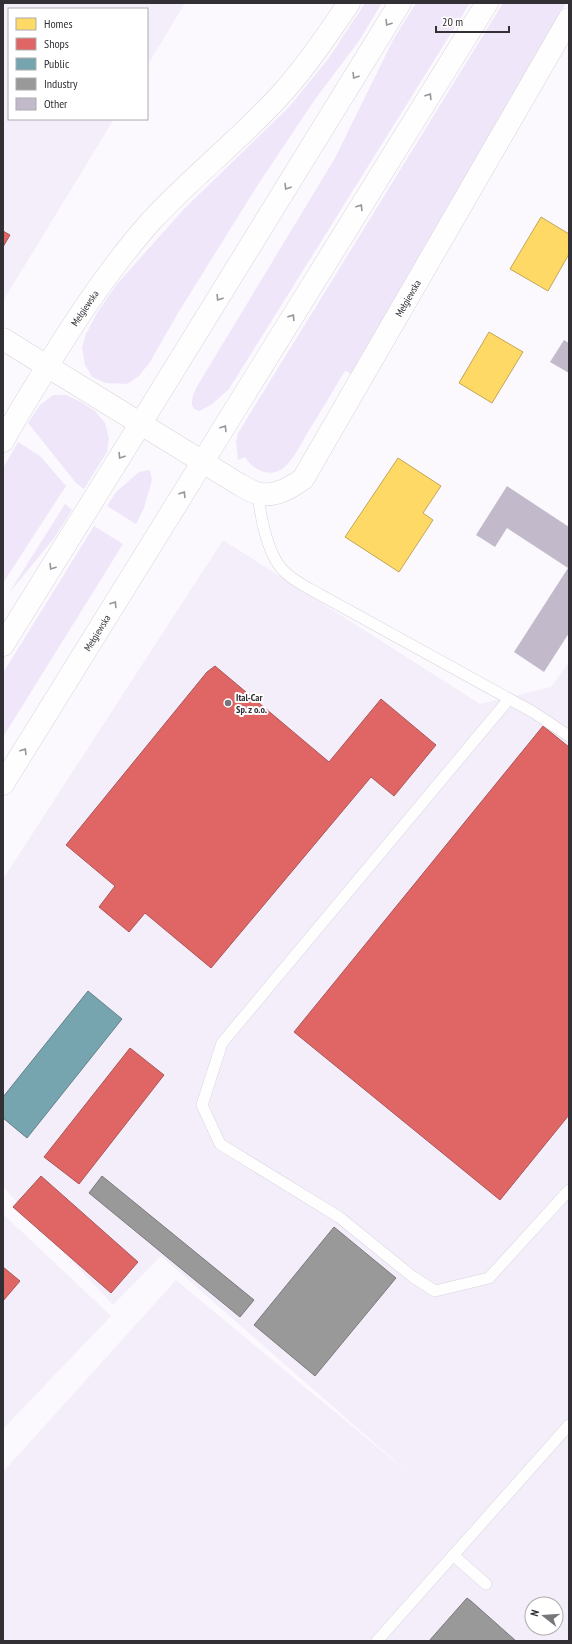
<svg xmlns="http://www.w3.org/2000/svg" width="572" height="1644" font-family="'PT Sans Narrow',sans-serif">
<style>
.built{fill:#f4eefb;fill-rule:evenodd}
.green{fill:#efe7f9}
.homes{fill:#ffd966;stroke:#c2a657}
.shops{fill:#e06666;stroke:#ac5657}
.public{fill:#76a5af;stroke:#62828a}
.industry{fill:#999;stroke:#7a797b}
.building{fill:#c2baca}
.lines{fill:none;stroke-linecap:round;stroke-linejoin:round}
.lane-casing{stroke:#d8d5db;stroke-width:12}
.street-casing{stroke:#d8d5db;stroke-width:23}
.secondary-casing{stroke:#d8d5db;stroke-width:23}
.lane{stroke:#fefeff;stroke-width:11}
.street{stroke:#fefeff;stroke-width:22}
.secondary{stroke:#fefeff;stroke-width:22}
.oneway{stroke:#98969a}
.poi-dot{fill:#78767b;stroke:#fff;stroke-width:1.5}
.labels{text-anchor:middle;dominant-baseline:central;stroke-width:4;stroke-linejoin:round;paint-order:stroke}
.street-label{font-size:10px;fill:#322f35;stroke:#fff}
.poi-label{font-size:10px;font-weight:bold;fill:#322f35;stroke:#fff;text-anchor:start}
</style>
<rect width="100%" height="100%" fill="#fbf9fe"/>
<!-- built -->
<g class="built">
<path d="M3,3H185L147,66V9H9V119H114L3,301Z"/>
<path d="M223,540L480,704L551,687L569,662V1641H3V1472L176,1280L411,1475L161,1256L113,1305L3,1187V879ZM532,1604H556V1628H532Z"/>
<path d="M3,1214L111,1316L3,1429Z"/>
</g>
<!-- green -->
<g class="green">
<path d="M365,3H382L359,41L316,98L259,183L178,313L150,362L139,376L127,384L106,383L92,377L85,365L82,348L86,334L97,313L117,284L184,209L289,107L328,59Z"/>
<path d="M416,3H470L229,389L211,405L199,411C187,407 193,396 196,388L335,158L393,40Z"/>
<path d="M503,3H566L352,374L345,371C333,391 321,411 308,432C302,442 292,463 282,469C268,478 253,470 245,457L238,460L236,441L238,433Z"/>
<path d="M53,395H66L81,402L95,411L105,423L109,438L107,452L84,489L76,483L28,423L40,405Z"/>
<path d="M18,442L40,456L66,486L3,583V468Z"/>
<path d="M150,470L152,480L144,508L136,524L107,506L116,492L139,472Z"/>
<path d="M65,504L72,510L55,537L9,593Z"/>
<path d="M94,526L123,544L3,737V673Z"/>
</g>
<!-- homes -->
<g class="homes">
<path d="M541,217L569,234V254L548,291L510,269Z"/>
<path d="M489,332L523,352L492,403L459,383Z"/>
<path d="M398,458L441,486L423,513L433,520L399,572L345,537Z"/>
</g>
<!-- shops -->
<g class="shops">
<path d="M3,231L10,235L3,247Z"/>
<path d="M215,666L329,762L381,699L436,745L394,796L371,777L211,968L145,913L129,932L99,907L115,886L66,845L207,672Z"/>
<path d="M543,726L569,747V1115L500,1200L294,1032Z"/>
<path d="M130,1048L164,1075L79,1184L44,1157Z"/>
<path d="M41,1176L138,1262L111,1293L13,1207Z"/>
<path d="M3,1267L20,1281L3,1301Z"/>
</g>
<!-- public -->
<path class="public" d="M88,991L122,1019L27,1138L3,1118V1097Z"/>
<!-- industry -->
<g class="industry">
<path d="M102,1176L254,1300L240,1317L89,1193Z"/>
<path d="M334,1227L396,1278L315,1376L254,1325Z"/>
<path d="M467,1598L471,1601L516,1641H429Z"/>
</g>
<!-- building -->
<g class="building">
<path d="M564,340L569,343V373L550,362Z"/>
<path d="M507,486L569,527V633L544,672L514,652L568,568L507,528L495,547L476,535Z"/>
</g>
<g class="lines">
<!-- lane casing -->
<g class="lane-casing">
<g id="lane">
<path d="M258,493C260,516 268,559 287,574C296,582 308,588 319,594L533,712L569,736"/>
<path d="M509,699L222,1043L202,1105L220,1144L339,1217L413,1277L435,1291L489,1278L569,1190"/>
<path d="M453,1555L486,1584"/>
<path d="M377,1641L569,1425"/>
</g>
</g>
<!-- street casing -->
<g class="street-casing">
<g id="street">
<path id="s1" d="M3,339L237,483C243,486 250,491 257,493C274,498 290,488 303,479L569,19"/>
<path id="s2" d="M3,441C17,415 33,390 48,365C79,314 112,265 152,220C194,175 243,137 284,91C308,64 329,33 349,3"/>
</g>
</g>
<!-- secondary casing -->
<g class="secondary-casing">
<g id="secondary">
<path d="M3,645L141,423L400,3"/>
<path id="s3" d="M3,784L487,3"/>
</g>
</g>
<!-- lane -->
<use href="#lane" class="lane"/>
<!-- street -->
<use href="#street" class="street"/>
<!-- secondary -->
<use href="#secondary" class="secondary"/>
</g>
<!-- one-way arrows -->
<defs><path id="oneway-chevron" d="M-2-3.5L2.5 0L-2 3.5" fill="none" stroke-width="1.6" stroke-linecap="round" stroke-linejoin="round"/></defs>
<g class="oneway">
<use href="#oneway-chevron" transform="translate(388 23) rotate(122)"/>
<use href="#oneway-chevron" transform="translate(355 76) rotate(122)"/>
<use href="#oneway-chevron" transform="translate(429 96) rotate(-58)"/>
<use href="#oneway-chevron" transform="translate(287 187) rotate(122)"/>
<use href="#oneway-chevron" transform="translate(360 207) rotate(-58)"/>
<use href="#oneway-chevron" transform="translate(219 298) rotate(122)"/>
<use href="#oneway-chevron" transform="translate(292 317) rotate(-58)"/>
<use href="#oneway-chevron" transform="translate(224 428) rotate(-58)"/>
<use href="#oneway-chevron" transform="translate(121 456) rotate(122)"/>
<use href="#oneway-chevron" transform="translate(183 494) rotate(-58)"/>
<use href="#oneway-chevron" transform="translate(52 567) rotate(122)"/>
<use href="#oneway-chevron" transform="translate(114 604) rotate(-58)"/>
<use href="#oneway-chevron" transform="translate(24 751) rotate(-58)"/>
</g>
<!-- markers -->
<circle class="poi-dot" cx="228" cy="703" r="4"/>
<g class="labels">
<!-- street labels -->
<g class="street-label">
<text stroke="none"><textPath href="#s1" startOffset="556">Mełgiewska</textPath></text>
<text stroke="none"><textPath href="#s2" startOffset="156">Mełgiewska</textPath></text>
<text stroke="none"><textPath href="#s3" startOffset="178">Mełgiewska</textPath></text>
</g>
<!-- poi labels -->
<g class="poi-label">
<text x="236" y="697">Ital-Car<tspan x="236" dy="12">Sp. z o.o.</tspan></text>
</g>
</g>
<!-- border -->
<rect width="572" height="1644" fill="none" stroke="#322f35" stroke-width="8"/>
<!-- legend -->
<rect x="8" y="8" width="140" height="112" fill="#ffffff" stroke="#adacae"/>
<rect x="16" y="18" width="20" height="12" fill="#ffd966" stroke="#adacae"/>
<text x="44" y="28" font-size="12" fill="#322f35">Homes</text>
<rect x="16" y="38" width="20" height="12" fill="#e06666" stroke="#adacae"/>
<text x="44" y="48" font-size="12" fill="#322f35">Shops</text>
<rect x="16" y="58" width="20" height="12" fill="#76a5af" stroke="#adacae"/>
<text x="44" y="68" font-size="12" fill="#322f35">Public</text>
<rect x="16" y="78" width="20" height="12" fill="#999999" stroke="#adacae"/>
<text x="44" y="88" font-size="12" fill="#322f35">Industry</text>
<rect x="16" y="98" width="20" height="12" fill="#c2baca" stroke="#adacae"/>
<text x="44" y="108" font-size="12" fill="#322f35">Other</text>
<!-- north arrow -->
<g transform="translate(544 1616) rotate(287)"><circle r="19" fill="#ffffff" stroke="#adacae"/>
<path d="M0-3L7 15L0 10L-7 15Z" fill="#78767b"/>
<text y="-6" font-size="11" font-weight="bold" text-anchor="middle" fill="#322f35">N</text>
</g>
<!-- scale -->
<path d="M436 26v6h73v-6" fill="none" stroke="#322f35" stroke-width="2"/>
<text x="442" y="26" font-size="12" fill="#322f35" stroke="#ffffff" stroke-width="3" paint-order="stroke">20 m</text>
</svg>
